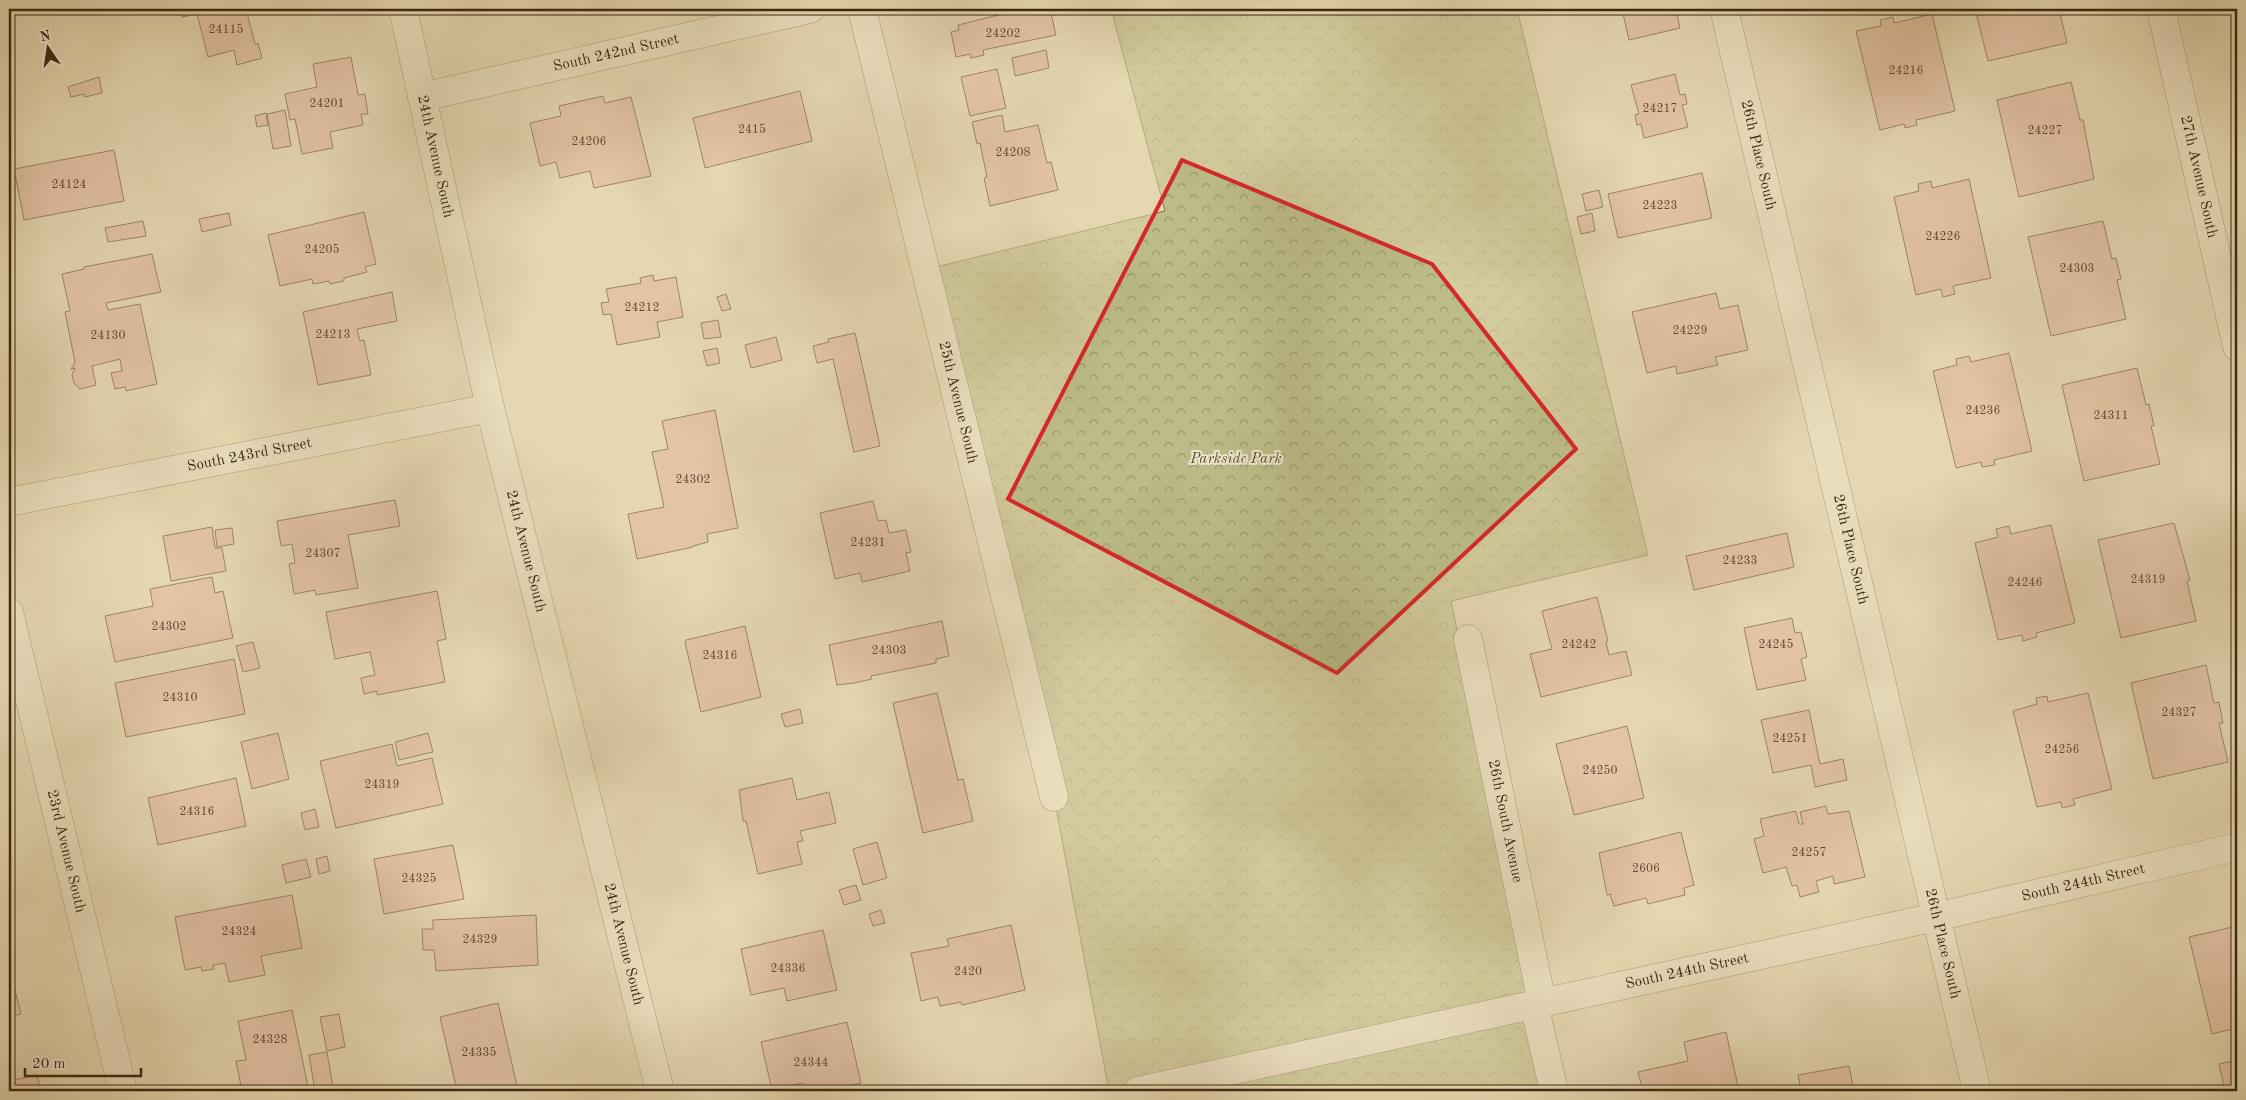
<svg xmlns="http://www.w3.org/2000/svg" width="2246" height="1100" font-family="'Old Standard TT',serif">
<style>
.forest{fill:url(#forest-crowns);stroke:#7c724c}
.building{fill:#e1ad97;stroke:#3d2812}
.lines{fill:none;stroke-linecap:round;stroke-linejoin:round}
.street-casing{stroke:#67543a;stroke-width:29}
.street{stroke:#eee5cc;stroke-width:28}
.marked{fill:none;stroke:#d62828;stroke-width:4;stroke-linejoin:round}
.labels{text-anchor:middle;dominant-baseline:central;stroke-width:4;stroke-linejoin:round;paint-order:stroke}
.number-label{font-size:12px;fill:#664933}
.street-label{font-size:15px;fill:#3d2812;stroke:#eee5cc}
.park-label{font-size:15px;font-style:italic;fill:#5c4d2f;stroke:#eee5cc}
</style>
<defs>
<pattern id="forest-crowns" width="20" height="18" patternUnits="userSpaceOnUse" patternTransform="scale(1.25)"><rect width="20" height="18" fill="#bbbc87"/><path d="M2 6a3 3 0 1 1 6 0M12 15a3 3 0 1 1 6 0" fill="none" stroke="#99996d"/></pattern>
</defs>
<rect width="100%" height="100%" fill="#e5d7b1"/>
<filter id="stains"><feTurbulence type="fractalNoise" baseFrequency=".004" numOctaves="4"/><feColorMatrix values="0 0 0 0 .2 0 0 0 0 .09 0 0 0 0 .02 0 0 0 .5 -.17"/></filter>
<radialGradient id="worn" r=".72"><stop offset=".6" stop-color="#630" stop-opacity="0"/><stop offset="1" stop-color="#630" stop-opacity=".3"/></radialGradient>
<!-- forest -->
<path class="forest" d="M1111,9H1517L1648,555L1451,601L1534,1004L1556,1091H1109L1054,797L924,270L1165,211Z"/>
<!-- building -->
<g class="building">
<path d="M181,9H246L255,44L258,43L262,58L237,65L234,50L208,57L197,14L182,17Z"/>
<path d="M1022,9H1050L1056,35L983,50L984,55L971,58L970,54L956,57L951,32L959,30L958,25Z"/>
<path d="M1622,9H1676L1680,28L1629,40Z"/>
<path d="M1975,9H2059L2067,43L1988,61Z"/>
<path d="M1932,14L1955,111L1916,120L1917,125L1905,128L1904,124L1880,130L1856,31L1881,26L1880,20L1893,17L1894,23Z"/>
<path d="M1046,50L1049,68L1015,76L1012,58Z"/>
<path d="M351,57L358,95L365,94L368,114H361L363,125L330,132L333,148L302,154L295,119L290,120L285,94L317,87L313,64Z"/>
<path d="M997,69L1006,108L970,116L961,77Z"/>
<path d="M1675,74L1680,95L1685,94L1687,104L1682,105L1688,127L1644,138L1641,124L1637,125L1635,115L1639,114L1631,85Z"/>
<path d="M99,77L102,93L85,97L84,94L71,97L68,87Z"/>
<path d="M2071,82L2080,120H2083L2094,179L2019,197L1997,100Z"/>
<path d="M800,91L812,141L705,168L693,118Z"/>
<path d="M603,96L605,103L631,97L651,176L594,188L590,171L560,178L556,162L540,166L530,123L561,116L559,106Z"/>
<path d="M285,110L291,146L273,149L267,114Z"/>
<path d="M266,113L268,125L257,127L255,116Z"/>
<path d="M1002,115L1005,132L1038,125L1047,163L1051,162L1058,190L990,206L984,178L987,177L980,143L977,144L972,122Z"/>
<path d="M114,150L124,201L24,220L14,169Z"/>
<path d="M1702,173L1712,218L1618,238L1608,194Z"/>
<path d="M1969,179L1991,278L1953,286L1955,294L1943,297L1941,289L1916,295L1894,197L1919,191L1918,184L1931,181L1932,188Z"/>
<path d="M1599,190L1603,207L1586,211L1582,194Z"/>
<path d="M364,212L376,264L365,267L367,272L344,278V281L330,284L329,281L313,284L312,279L280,286L268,235Z"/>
<path d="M229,213L231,225L202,232L199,219Z"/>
<path d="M1592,213L1595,231L1581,234L1577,217Z"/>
<path d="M143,221L146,236L108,242L105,228Z"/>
<path d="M2103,221L2112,259L2116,258L2121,279L2117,280L2126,319L2051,336L2028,237Z"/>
<path d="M152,254L161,292L106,303L108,310L140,304L157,384L126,391L125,387L115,389L111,373L122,371L120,359L92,366L96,385L80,389L74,383L72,375L75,368L71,369L75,362L65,312L70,311L62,274L84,269V267Z"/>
<path d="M653,275L654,281L676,277L683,317L657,322L660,337L617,345L611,314L603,315L601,303L609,302L606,289L641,283L640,278Z"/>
<path d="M392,292L397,321L357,329L360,341L364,340L371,375L318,385L303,312Z"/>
<path d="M1716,293L1720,309L1738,305L1748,350L1715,357L1718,365L1677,374L1676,366L1647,373L1632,312Z"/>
<path d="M726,294L731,309L722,311L717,297Z"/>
<path d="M718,320L721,337L704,339L701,323Z"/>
<path d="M855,333L880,446L854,452L833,359L817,363L813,346L829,342L828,339Z"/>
<path d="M776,337L782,360L751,368L745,345Z"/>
<path d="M717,348L720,363L707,366L703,351Z"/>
<path d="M2009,353L2032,451L1994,460L1995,465L1982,467L1981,462L1956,468L1933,371L1957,365L1956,359L1969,356L1971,362Z"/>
<path d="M2137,368L2146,405L2149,404L2154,426H2151L2160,464L2084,481L2062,385Z"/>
<path d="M715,410L738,528L707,534L708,542L693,546V547L637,559L628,514L664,507L652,452L668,449L662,421Z"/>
<path d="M395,500L400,526L348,535L358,588L316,595L315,590L294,594L289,564L295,563L292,544L281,546L277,521Z"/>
<path d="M873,501L878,521L886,520L889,533L906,530L911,552L906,553L910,571L862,582L860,573L835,579L820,513Z"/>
<path d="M2174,523L2190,580L2187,581L2196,621L2121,638L2098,540Z"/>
<path d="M2051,525L2075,623L2036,633L2037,637L2023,641L2022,635L1998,640L1975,543L1998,537L1996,529L2009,526L2011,534Z"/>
<path d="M212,527L215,548H222L226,571L171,581L163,536Z"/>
<path d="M232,528L234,544L217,547L215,530Z"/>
<path d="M1787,533L1794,567L1694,590L1686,556Z"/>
<path d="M212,577L215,593L223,591L233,638L115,662L105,616L153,606L150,589Z"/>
<path d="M437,591L446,639L437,641L445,682L377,695V691L364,694L361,678L375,675L370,652L335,659L326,612Z"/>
<path d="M1597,597L1608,641L1606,642L1609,655L1626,651L1632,675L1541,697L1530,654L1552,649L1542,611Z"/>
<path d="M1792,618L1795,633L1801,632L1807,657L1801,659L1806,680L1757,690L1744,628Z"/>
<path d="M942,621L949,656L936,659V663L871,676L872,679L854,683L837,685L829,645Z"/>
<path d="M745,626L761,697L701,712L685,642L686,640Z"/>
<path d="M253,642L260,668L243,672L236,646Z"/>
<path d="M234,659L245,714L126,737L115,683Z"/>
<path d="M2206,665L2214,703L2219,702L2223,723H2219L2228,762L2153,779L2131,683Z"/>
<path d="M937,693L958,780L963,779L973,821L923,833L893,703Z"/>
<path d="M2088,693L2112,789L2073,799L2075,805L2062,808L2061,802L2037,807L2013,711L2037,704L2036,698L2047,696L2048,702Z"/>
<path d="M800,709L803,723L785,727L781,714Z"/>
<path d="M1809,710L1820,764L1843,759L1847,780L1815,787L1811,765L1773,773L1761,720Z"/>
<path d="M1627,726L1644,798L1574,815L1556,744Z"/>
<path d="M278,733L289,779L252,789L241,742Z"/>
<path d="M428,733L433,752L399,760L395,742Z"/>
<path d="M392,744L397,766L432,758L443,804L336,828L320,761Z"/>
<path d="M236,778L246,826L158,845L148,798Z"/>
<path d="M792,778L797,800L829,792L836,823L800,831L803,841L797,842L802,864L758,874L746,821H743L739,790Z"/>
<path d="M1826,806L1828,814L1849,811L1865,877L1834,884L1833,876L1816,881L1819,892L1800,897L1797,885L1792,886L1786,867L1763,873L1754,839L1764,836L1760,819L1796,811L1799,824H1803L1800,812Z"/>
<path d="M315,809L319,827L305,830L301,813Z"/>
<path d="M1681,832L1694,885L1684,888L1685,895L1648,904L1646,898L1614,906L1610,894L1607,895L1599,853Z"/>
<path d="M877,842L887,878L863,885L853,849Z"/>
<path d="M453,845L464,899L384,914L374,859Z"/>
<path d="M327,856L330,871L319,874L316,859Z"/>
<path d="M306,859L311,877L286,883L282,865Z"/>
<path d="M856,885L861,900L844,905L839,890Z"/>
<path d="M292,895L302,948L261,956L265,975L229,982L225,963L213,965L214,969L202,971L201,967L185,970L175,917Z"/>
<path d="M881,910L885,923L873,926L869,914Z"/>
<path d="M536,915L538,965L436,971L434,950H423L422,929H433V920Z"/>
<path d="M1011,925L1025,990L962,1005L961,1002L940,1006L938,997L921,1001L911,953L949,946L947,939Z"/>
<path d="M2237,926V1028L2212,1034L2189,937Z"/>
<path d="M823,930L837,990L787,1001L784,988L751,995L741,949Z"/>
<path d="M11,974L21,1014L9,1017V975Z"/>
<path d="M498,1003L518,1090L457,1091L440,1017Z"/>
<path d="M292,1010L309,1091H242L236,1061L246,1060L238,1021Z"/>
<path d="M339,1014L345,1047L327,1051L320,1017Z"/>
<path d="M847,1022L861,1083L827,1091H804L802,1083L772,1090L761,1042Z"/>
<path d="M1726,1032L1739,1091H1643L1638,1072L1688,1061L1684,1042Z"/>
<path d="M327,1052L333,1087L315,1091L309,1055Z"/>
<path d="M2237,1060V1091H2225L2219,1064Z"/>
<path d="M1849,1066L1854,1091H1801L1798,1075Z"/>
<path d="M37,1075L41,1091H9V1081Z"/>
</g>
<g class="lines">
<!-- street casing -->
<g class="street-casing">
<g id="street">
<path id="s1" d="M403,9L490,408L660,1091"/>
<path id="s2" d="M862,9L1054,797"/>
<path id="s3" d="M1724,9L1977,1091"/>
<path id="s4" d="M2161,9L2237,347"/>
<path id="s5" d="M422,97L810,9"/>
<path id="s6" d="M9,502L490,408"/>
<path id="s7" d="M9,612L123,1091"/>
<path id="s8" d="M1468,639L1542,1003"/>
<path d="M1534,1004L1554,1091"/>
<path id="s9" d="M1138,1091L1936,917L2237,847"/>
</g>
</g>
<!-- street -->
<use href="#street" class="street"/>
</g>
<!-- marked area -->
<path d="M0 0H2246V1100H0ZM1182,160L1432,264L1576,449L1337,673L1008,499Z" fill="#e5d7b1" fill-opacity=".55" fill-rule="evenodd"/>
<path class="marked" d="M1182,160L1432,264L1576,449L1337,673L1008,499Z"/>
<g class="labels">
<!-- number labels -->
<g class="number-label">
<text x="226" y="30">24115</text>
<text x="1003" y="34">24202</text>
<text x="1906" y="71">24216</text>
<text x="327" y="104">24201</text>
<text x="1660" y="109">24217</text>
<text x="752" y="130">2415</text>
<text x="2045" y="131">24227</text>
<text x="589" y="142">24206</text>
<text x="1013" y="153">24208</text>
<text x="69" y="185">24124</text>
<text x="1660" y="206">24223</text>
<text x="1943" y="237">24226</text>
<text x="322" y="250">24205</text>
<text x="2077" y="269">24303</text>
<text x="642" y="308">24212</text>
<text x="1690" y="331">24229</text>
<text x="333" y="335">24213</text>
<text x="108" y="336">24130</text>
<text x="1983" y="411">24236</text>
<text x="2111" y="416">24311</text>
<text x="693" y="480">24302</text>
<text x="868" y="543">24231</text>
<text x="323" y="554">24307</text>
<text x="1740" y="561">24233</text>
<text x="2148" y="580">24319</text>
<text x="2025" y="583">24246</text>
<text x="169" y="627">24302</text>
<text x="1579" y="645">24242</text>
<text x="1776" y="645">24245</text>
<text x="889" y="651">24303</text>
<text x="720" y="656">24316</text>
<text x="180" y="698">24310</text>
<text x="2179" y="713">24327</text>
<text x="1790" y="739">24251</text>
<text x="2062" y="750">24256</text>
<text x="1600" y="771">24250</text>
<text x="382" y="785">24319</text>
<text x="197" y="812">24316</text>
<text x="1809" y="853">24257</text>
<text x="1646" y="869">2606</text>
<text x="419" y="879">24325</text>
<text x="239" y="932">24324</text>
<text x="480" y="940">24329</text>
<text x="788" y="969">24336</text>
<text x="968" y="972">2420</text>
<text x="270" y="1040">24328</text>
<text x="479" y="1053">24335</text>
<text x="811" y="1063">24344</text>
</g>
<!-- street labels -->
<g class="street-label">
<text stroke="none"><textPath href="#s5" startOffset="199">South 242nd Street</textPath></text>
<text stroke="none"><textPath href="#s3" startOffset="150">26th Place South</textPath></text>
<text stroke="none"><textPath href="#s1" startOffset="151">24th Avenue South</textPath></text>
<text stroke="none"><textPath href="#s4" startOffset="172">27th Avenue South</textPath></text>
<text stroke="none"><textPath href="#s2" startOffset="405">25th Avenue South</textPath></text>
<text stroke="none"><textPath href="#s6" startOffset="245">South 243rd Street</textPath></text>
<text stroke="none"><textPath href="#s3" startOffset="555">26th Place South</textPath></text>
<text stroke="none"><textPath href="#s1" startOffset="556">24th Avenue South</textPath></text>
<text stroke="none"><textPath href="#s8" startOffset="186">26th South Avenue</textPath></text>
<text stroke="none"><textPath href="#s7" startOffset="246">23rd Avenue South</textPath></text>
<text stroke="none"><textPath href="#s9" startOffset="968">South 244th Street</textPath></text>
<text stroke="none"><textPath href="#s1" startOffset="961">24th Avenue South</textPath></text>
<text stroke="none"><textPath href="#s3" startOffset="960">26th Place South</textPath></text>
<text stroke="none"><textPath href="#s9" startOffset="562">South 244th Street</textPath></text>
</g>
<!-- park labels -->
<g class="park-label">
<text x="1236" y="459">Parkside Park</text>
</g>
</g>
<!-- margin -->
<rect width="2246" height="1100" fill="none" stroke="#e5d7b1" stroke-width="30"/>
<rect x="10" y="10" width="2226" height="1080" fill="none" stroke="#3d2812" stroke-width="2.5"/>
<rect x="15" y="15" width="2216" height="1070" fill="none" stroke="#3d2812"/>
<!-- north arrow -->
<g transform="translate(48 48) rotate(347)" stroke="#eee5cc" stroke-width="4" paint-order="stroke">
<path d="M0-4L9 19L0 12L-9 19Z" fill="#3d2812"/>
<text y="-8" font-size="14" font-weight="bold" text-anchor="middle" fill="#3d2812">N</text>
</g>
<!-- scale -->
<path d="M25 1068v8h116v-8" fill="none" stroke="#3d2812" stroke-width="2.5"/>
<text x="32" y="1068" font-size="15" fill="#3d2812" stroke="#eee5cc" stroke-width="4" paint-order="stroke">20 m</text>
<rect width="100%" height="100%" filter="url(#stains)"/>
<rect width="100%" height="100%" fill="url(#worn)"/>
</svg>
